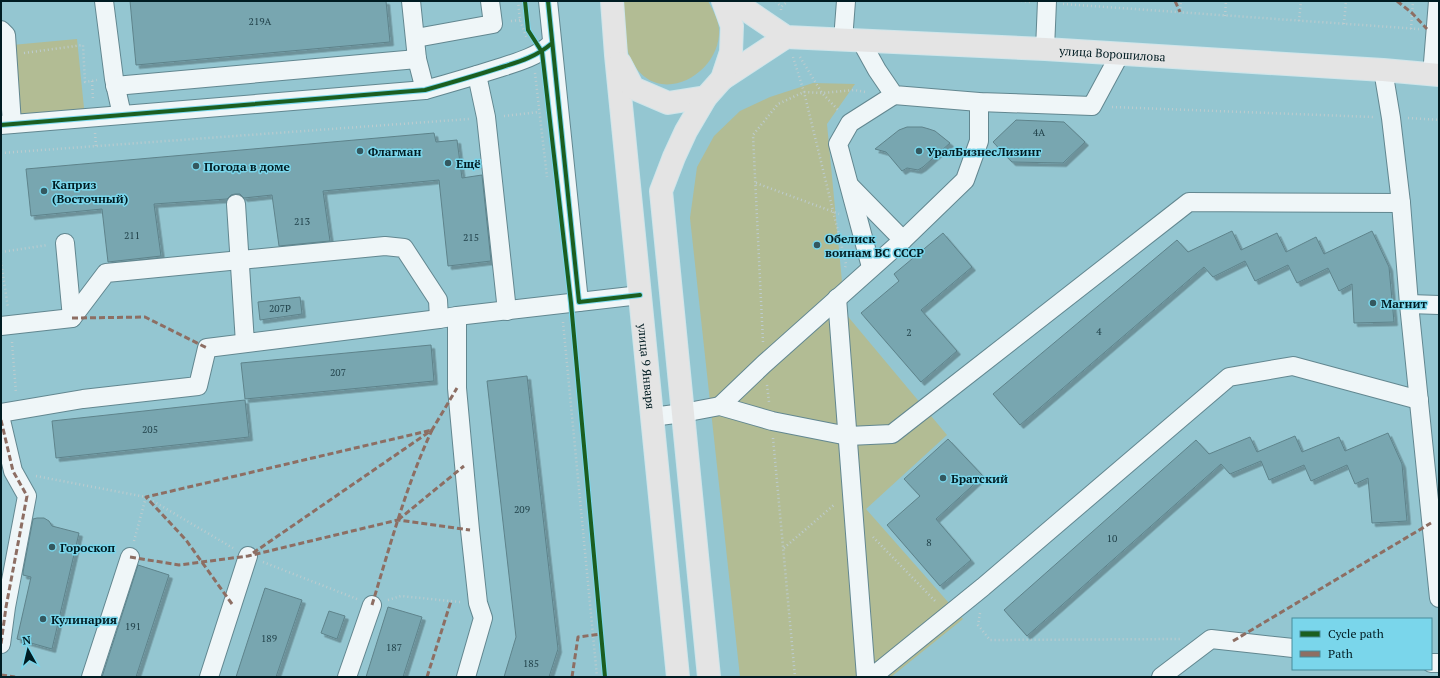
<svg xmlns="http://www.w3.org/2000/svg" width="1440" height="678" font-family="'PT Serif',serif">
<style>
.green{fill:#b2bc94}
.building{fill:#78a6b0;stroke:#5e838b;filter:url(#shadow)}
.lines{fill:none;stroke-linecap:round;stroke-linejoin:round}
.minor-casing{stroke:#628790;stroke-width:20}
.major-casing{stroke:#cfe5ea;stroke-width:24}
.path{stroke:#bdcccf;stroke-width:2.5;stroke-dasharray:1 3;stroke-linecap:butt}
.minor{stroke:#eff6f8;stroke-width:18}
.major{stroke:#e4e4e4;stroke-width:22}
.quiet{stroke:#8d6e63;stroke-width:3;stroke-dasharray:6 3;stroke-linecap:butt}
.cycleway-casing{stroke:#7ad6eb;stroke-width:6}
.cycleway{stroke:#1b5e20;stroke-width:4}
.poi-dot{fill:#34585f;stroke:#7ad6eb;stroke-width:1.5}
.labels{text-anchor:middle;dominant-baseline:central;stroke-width:3;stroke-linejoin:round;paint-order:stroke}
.number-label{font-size:10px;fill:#1e3e46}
.street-label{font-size:12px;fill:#001c22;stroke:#7ad6eb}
.poi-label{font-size:12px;font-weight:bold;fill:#001c22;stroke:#7ad6eb;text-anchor:start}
</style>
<defs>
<filter id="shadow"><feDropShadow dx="3.5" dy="3.5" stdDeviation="0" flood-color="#0004"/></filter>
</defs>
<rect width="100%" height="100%" fill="#94c6d1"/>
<!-- green -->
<g class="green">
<path d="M623,1H708C713,10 718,19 719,29C722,75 653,113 629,55C623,39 624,18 623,1Z"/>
<path d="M77,39L85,118L1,126V46Z"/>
<path d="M813,83L855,84L827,124L845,313L947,435L866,509L963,619L891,677H740L690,218L697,167L714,136L740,111L770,97Z"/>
</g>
<!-- building -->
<g class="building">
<path d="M130,1H386L390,42L136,65Z"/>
<path d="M1016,120L1064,122L1085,142L1063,163L1012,162L993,142Z"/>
<path d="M907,127H922L929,129L935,131L950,143L923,167L918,170L907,168L902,171L886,152L875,149L899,130Z"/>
<path d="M434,133L436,142L457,140L462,178L482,175L491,261L448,266L439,180L323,191L330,241L279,246L272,195L244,198L240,194H235L231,195L227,199L154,204L161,256L108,262L102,209L31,216L26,169Z"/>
<path d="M1232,231L1241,250L1277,233L1286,252L1316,237L1324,254L1372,231L1389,267L1394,322L1354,323L1352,284L1339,291L1328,268L1297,283L1288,265L1255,281L1245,261L1213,277L1204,267L1020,425L993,394L1177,240L1188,252Z"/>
<path d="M943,233L972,267L921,310L957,351L921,382L861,313L899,281L894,274Z"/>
<path d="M300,297L302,314L260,320L258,302Z"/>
<path d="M431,345L434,381L245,399L241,363Z"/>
<path d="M527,376L558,649L549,677H504L516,637L487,381Z"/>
<path d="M245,400L249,437L56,458L52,421Z"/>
<path d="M1388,433L1402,464L1407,521L1372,523L1368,478L1355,484L1347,465L1311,481L1304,465L1269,480L1261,461L1230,474L1221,464L1027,636L1004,610L1196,440L1209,454L1250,437L1257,452L1295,436L1302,452L1339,437L1345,451Z"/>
<path d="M948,439L983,476L936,519L971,560L940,586L887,525L920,496L904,479Z"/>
<path d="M37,518H44L49,521L52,526L79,533L52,649L17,639L31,577L23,575V572L33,519Z"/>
<path d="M138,565L169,575L136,677H102Z"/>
<path d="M265,588L302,600L276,677H236Z"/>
<path d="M388,607L422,617L403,677H366Z"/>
<path d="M329,611L345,616L337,639L321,633Z"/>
</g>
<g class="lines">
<!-- minor casing -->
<g class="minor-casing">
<g id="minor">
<path d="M104,1L114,79L122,115"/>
<path d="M411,1L417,59L425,90"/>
<path d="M548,1L579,302"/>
<path d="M1,30L6,35L12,124"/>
<path d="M416,38L493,24L490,1"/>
<path d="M843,40L846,1"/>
<path d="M861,41L877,70L894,95L979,102L1092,106L1120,54"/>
<path d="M1045,49L1047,1"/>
<path d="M1383,70L1391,118L1401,203L1409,304L1439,598"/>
<path d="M477,75L486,117L507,311"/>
<path d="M1432,75L1438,1"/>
<path d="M115,86L417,59"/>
<path d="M1,125L425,90C450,83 474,76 499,68C518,62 536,57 551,44"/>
<path d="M850,186L903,240"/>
<path d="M236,204L245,343"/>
<path d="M65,243L72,318"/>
<path d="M871,267L838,144L850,123L894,95"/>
<path d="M837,298L866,677"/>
<path d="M1409,304L1439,305"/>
<path d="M457,316V388L470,530L478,603L483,618L466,677"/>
<path d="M1,326L72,318L106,273L385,246L404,248L438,300L439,319"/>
<path d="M720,406L764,364L903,240L965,180L979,141V102"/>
<path d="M1,413L83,399L198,386L207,348L439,319L457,316L640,295"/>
<path d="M652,417L683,413L720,406L772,421L848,436L892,434L1189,202L1401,203"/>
<path d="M1,420L13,471L27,496L6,607L1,644"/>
<path d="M1431,663H1439"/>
<path d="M91,677L130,557"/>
<path d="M209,677L248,556"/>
<path d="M347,677L372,605"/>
<path d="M872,677L983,587L1229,377L1293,366L1419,400"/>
<path d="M1161,677L1211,639L1293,648"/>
</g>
</g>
<!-- major casing -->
<g class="major-casing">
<g id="major">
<path id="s1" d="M612,1L616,55L678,677"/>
<path id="s2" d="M733,1L786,37L1045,49L1383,70L1439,75"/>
<path d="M620,63L633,88L668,103L706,97"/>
<path d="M722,79L786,37"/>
<path d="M709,677L661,191L674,157L686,131L706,97L722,79L731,52L732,26L723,1"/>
</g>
</g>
<!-- path -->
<g class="path">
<path d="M518,1L520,20L527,39"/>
<path d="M776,1L781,7"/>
<path d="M1021,1L1030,2"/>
<path d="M1063,4L1419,29"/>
<path d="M781,10V7L788,1"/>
<path d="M1180,12L1181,1"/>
<path d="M1225,16L1226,1"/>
<path d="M511,21L520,20"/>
<path d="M1299,21L1301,1"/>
<path d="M1344,24L1346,1"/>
<path d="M1411,29L1413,1"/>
<path d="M24,53L83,45L85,82L97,80"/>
<path d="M793,57L804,92L846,264L845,268"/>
<path d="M800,57L822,93L839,111"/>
<path d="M535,73L547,177"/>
<path d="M92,81L93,100"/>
<path d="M1112,107L1373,117"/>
<path d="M504,116L539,112"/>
<path d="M1408,118L1439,120"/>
<path d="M95,133L96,146"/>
<path d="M1,153L469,119"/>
<path d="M756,183L839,214"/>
<path d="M1,252L48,245"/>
<path d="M1,261L8,308"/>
<path d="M563,322L597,677"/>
<path d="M12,342L16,393"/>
<path d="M763,342L753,135L778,104L804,92L822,93L854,90L865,92"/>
<path d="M767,385L769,402"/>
<path d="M773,438L795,677"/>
<path d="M36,476L146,497L233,548"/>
<path d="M873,537L936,602"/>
<path d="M134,541L146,497"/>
<path d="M784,548L835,504"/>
<path d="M263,562L357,599"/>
<path d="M388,600L401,596L460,602"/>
<path d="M980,613L978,625L990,640L1180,639"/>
</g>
<!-- minor -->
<use href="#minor" class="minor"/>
<!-- major -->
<use href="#major" class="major"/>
<!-- quiet -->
<g class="quiet">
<path d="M1175,1L1180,12"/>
<path d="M1397,1L1412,13L1427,29"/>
<path d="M72,318L145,317L207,348"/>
<path d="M1,420L13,471L27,496L6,607L1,644"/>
<path d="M398,520L464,466"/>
<path d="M253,553L432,430L457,388"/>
<path d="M130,557L179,565L248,556L398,520L470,530"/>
<path d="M232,604L186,540L146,497L432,430"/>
<path d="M372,605C390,546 406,486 432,430"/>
<path d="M1233,641L1431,523"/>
<path d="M1,675L15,677"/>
<path d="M427,677L451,601"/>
<path d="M572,677L578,637L601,634"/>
</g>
<!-- cycleway casing -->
<g class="cycleway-casing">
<g id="cycleway">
<path d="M525,1L528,30L542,52L571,303L605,677"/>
<path d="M548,1L579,302L640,295"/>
<path d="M1,125L425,90C450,83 474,76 499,68C518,62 536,57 551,44"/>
</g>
</g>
<!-- cycleway -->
<use href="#cycleway" class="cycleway"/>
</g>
<!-- markers -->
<g class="poi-dot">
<circle cx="360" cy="151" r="4"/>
<circle cx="919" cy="151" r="4"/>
<circle cx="448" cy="163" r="4"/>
<circle cx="196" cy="166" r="4"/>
<circle cx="44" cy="191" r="4"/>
<circle cx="817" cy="245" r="4"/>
<circle cx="1373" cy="303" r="4"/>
<circle cx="943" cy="478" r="4"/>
<circle cx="52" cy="547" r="4"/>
<circle cx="43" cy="619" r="4"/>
</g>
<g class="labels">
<!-- number labels -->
<g class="number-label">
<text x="260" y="21">219А</text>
<text x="1039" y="132">4А</text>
<text x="302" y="221">213</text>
<text x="132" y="235">211</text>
<text x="471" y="237">215</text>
<text x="280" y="308">207Р</text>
<text x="1099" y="331">4</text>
<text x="909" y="332">2</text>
<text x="338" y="372">207</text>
<text x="150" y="429">205</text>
<text x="522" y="509">209</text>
<text x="1112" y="538">10</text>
<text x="929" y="542">8</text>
<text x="133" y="626">191</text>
<text x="269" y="638">189</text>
<text x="394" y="647">187</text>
<text x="531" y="663">185</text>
</g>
<!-- street labels -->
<g class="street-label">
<text stroke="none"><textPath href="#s2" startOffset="391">улица Ворошилова</textPath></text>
<text stroke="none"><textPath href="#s1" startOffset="367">улица 9 Января</textPath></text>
</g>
<!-- poi labels -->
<g class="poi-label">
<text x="368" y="151">Флагман</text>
<text x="927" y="151">УралБизнесЛизинг</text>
<text x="456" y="163">Ещё</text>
<text x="204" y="166">Погода в доме</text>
<text x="52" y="184">Каприз<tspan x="52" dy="14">(Восточный)</tspan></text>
<text x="825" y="238">Обелиск<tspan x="825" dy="14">воинам ВС СССР</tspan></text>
<text x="1381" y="303">Магнит</text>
<text x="951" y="478">Братский</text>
<text x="60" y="547">Гороскоп</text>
<text x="51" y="619">Кулинария</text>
</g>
</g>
<!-- border -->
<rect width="1440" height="678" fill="none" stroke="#001c22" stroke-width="4"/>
<!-- legend -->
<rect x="1292" y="618" width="140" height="52" fill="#7ad6eb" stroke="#498c9b"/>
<rect x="1300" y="631" width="20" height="6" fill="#1b5e20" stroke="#498c9b"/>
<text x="1328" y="638" font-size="12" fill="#001c22">Cycle path</text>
<rect x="1300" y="651" width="20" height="6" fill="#8d6e63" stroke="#498c9b"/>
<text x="1328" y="658" font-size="12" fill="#001c22">Path</text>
<!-- north arrow -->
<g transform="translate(28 650) rotate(352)" stroke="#7ad6eb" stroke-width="3" paint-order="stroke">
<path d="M0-3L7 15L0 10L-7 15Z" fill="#001c22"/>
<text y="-6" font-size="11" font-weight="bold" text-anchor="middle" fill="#001c22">N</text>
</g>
</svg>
